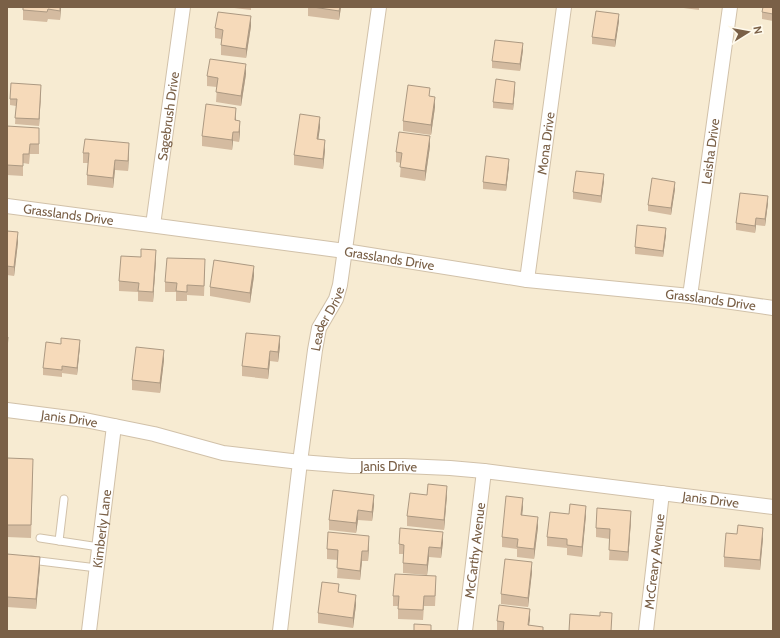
<svg xmlns="http://www.w3.org/2000/svg" width="780" height="638" font-family="Cabin,sans-serif">
<style>
.residential{fill:#f7ebd2}
.lines{fill:none;stroke-linecap:round;stroke-linejoin:round}
.service-casing{stroke:#d1c1a9;stroke-width:9}
.minor-casing{stroke:#d1c1a9;stroke-width:16}
.service{stroke:#fff;stroke-width:7}
.minor{stroke:#fff;stroke-width:14}
.wall{fill:#d4bba0}
.shaded-wall{fill:#ac9982}
.building{fill:#f6daba;stroke:#ac9982}
.labels{text-anchor:middle;dominant-baseline:central;stroke-width:3;stroke-linejoin:round;paint-order:stroke}
.street-label{font-size:13px;fill:#7a6047;stroke:#fffaed}
</style>
<rect width="100%" height="100%" fill="#fef8e5"/>
<!-- residential -->
<rect class="residential" x="7" y="7" width="766" height="624"/>
<g class="lines">
<!-- service casing -->
<g class="service-casing">
<g id="service">
<path d="M40,538L99,547"/>
<path d="M59,541L64,499"/>
<path d="M31,560L97,568"/>
</g>
</g>
<!-- minor casing -->
<g class="minor-casing">
<g id="minor">
<path id="s1" d="M7,206L345,251L527,280L690,296L773,308"/>
<path id="s2" d="M153,225L183,7"/>
<path id="s3" d="M527,280L564,7"/>
<path id="s4" d="M690,296L730,7"/>
<path id="s5" d="M7,410L85,420L154,434L223,453L300,462L351,466H404L450,468L484,471L773,507"/>
<path id="s6" d="M89,631L114,426"/>
<path id="s7" d="M280,631L300,462L315,350L319,328L336,299L340,285L379,7"/>
<path id="s8" d="M465,631L484,471"/>
<path id="s9" d="M646,631L662,493"/>
</g>
</g>
<!-- service -->
<use href="#service" class="service"/>
<!-- minor -->
<use href="#minor" class="minor"/>
</g>
<!-- wall -->
<g class="wall">
<path d="M61,7L60,20L48,19L47,22L23,20V10Z"/>
<path d="M226,7H251V10Z"/>
<path d="M308,7H341L339,20L308,16Z"/>
<path d="M676,7H699V10Z"/>
<path d="M773,7V21L762,19V12Z"/>
<path d="M619,21L615,47L592,44V37Z"/>
<path d="M251,26L246,58L221,55V39L215,38V28Z"/>
<path d="M523,50L520,71L492,68V61Z"/>
<path d="M246,74L241,106L216,102L217,87L207,86V76Z"/>
<path d="M515,88L513,110L493,108V102Z"/>
<path d="M41,92L39,126L15,124L16,106L10,105V99Z"/>
<path d="M430,97L435,107L431,135L403,131V121Z"/>
<path d="M236,118V120L240,131L239,142L233,141L232,150L202,146V136Z"/>
<path d="M7,126L39,138V154H30L29,164L23,163V176L7,175Z"/>
<path d="M320,127L318,140L325,150L323,169L294,165V155Z"/>
<path d="M430,146L425,181L400,177L401,163L396,162V152Z"/>
<path d="M83,153H129L128,171L115,170L113,188L87,185V175L88,163H83Z"/>
<path d="M509,166L506,191L483,189V182Z"/>
<path d="M604,181L601,203L573,199V192Z"/>
<path d="M675,189L671,215L648,211V205Z"/>
<path d="M768,203L765,226L756,225L755,233L736,230V223Z"/>
<path d="M7,231L18,242L14,276L7,275Z"/>
<path d="M666,235L663,257L635,254V247Z"/>
<path d="M156,260L153,302L138,301V292L119,291V281Z"/>
<path d="M205,269L204,296L187,295V301H176V292H165V282Z"/>
<path d="M254,276L250,303L210,296V287Z"/>
<path d="M80,346L77,375L62,373V377L43,375V368Z"/>
<path d="M280,346L278,362L270,361L268,379L242,376V366Z"/>
<path d="M164,360L160,393L132,390V380Z"/>
<path d="M7,458L33,472L31,538L7,537Z"/>
<path d="M333,490L374,505L372,521L358,520L356,533L329,530V520Z"/>
<path d="M427,495H447L444,530L407,526V516Z"/>
<path d="M523,507L522,515L538,527L534,559L517,557V549L502,547V537Z"/>
<path d="M586,515L582,557L567,555V548L547,546V537Z"/>
<path d="M631,520L628,561L609,560L610,539L596,537V528Z"/>
<path d="M737,534L763,538L760,570L724,567V557Z"/>
<path d="M443,542L441,558L429,557L427,575L403,573V554H399V544Z"/>
<path d="M369,546L368,561H362L360,580L337,578L338,560L327,559V549Z"/>
<path d="M7,554L40,567L36,609L7,607Z"/>
<path d="M532,572L528,607L501,604V594Z"/>
<path d="M436,586L435,606H424L423,620L398,619V606H393V596Z"/>
<path d="M339,593L356,605L353,628L318,623V613Z"/>
<path d="M530,619L529,625L543,631H497V621Z"/>
</g>
<!-- shaded-wall -->
<g class="shaded-wall">
<path d="M60,7H61L60,20Z"/>
<path d="M340,7H341L339,20V11Z"/>
<path d="M619,14V21L615,47V40Z"/>
<path d="M251,16V26L246,58V49Z"/>
<path d="M523,43V50L520,71V64Z"/>
<path d="M246,64V74L241,106V96Z"/>
<path d="M515,82V88L513,110V104Z"/>
<path d="M41,85V92L39,126V119Z"/>
<path d="M435,97V107L431,135V125Z"/>
<path d="M236,108V118L235,130V120Z"/>
<path d="M320,117V127L317,149V139Z"/>
<path d="M240,121V131L239,142V132Z"/>
<path d="M233,132V141L232,150V140Z"/>
<path d="M430,136V146L425,181V171Z"/>
<path d="M325,140V150L323,169V159Z"/>
<path d="M129,143V153L128,171V161Z"/>
<path d="M509,159V166L506,191V185Z"/>
<path d="M115,160V170L113,188V178Z"/>
<path d="M604,174V181L601,203V196Z"/>
<path d="M675,182V189L671,215V208Z"/>
<path d="M768,196V203L765,226V219Z"/>
<path d="M756,218V225L755,233V226Z"/>
<path d="M666,228V235L663,257V251Z"/>
<path d="M18,232V242L14,276V267Z"/>
<path d="M156,250V260L153,302V292Z"/>
<path d="M254,266V276L250,303V293Z"/>
<path d="M280,336V346L278,362V352Z"/>
<path d="M8,337V347L7,358V349Z"/>
<path d="M80,340V346L77,375V368Z"/>
<path d="M164,350V360L160,393V383Z"/>
<path d="M270,351V361L268,379V369Z"/>
<path d="M447,486V495L444,530V520Z"/>
<path d="M374,495V505L372,521V512Z"/>
<path d="M523,498V507L521,525V515Z"/>
<path d="M586,506V515L582,557V547Z"/>
<path d="M358,510V520L356,533V523Z"/>
<path d="M631,511V520L628,561V552Z"/>
<path d="M538,517V527L534,559V549Z"/>
<path d="M763,528V538L760,570V560Z"/>
<path d="M443,532V542L441,558V548Z"/>
<path d="M369,536V546L368,561V551Z"/>
<path d="M429,547V557L427,575V565Z"/>
<path d="M362,551V561L360,580V571Z"/>
<path d="M40,557V567L36,609V599Z"/>
<path d="M532,562V572L528,607V598Z"/>
<path d="M356,595V605L353,628V618Z"/>
<path d="M530,609V619L528,631V625Z"/>
</g>
<!-- building -->
<g class="building">
<path d="M23,7H60V11L48,9L47,12L23,10Z"/>
<path d="M313,7H340L339,11Z"/>
<path d="M763,7H773V14L762,12Z"/>
<path d="M596,11L619,14L615,40L592,37Z"/>
<path d="M218,12L251,16L246,49L221,45L223,30L215,28Z"/>
<path d="M495,40L523,43L520,64L492,61Z"/>
<path d="M210,59L246,64L241,96L216,92L218,78L207,76Z"/>
<path d="M496,79L515,82L513,104L493,102Z"/>
<path d="M11,83L41,85L39,119L15,118L17,99H10Z"/>
<path d="M408,85L430,88L429,96L435,97L431,125L403,121Z"/>
<path d="M206,104L236,108L235,120L240,121L239,132H233L232,140L202,136Z"/>
<path d="M300,114L320,117L317,139L325,140L323,159L294,155Z"/>
<path d="M7,126L39,128V144H30L29,154H23V166L7,165Z"/>
<path d="M399,132L430,136L425,171L400,167L402,153L396,152Z"/>
<path d="M85,139L129,143L128,161L115,160L113,178L87,175L89,153H83Z"/>
<path d="M486,156L509,159L506,185L483,182Z"/>
<path d="M576,171L604,174L601,196L573,192Z"/>
<path d="M652,178L675,182L671,208L648,205Z"/>
<path d="M740,193L768,196L765,219L756,218L755,226L736,223Z"/>
<path d="M637,225L666,228L663,251L635,247Z"/>
<path d="M7,231L18,232L14,267L7,266Z"/>
<path d="M141,249L156,250L153,292L138,291L139,283L119,281L121,256L141,257Z"/>
<path d="M167,258L205,259L204,286L187,285V292L176,291L177,283L165,282Z"/>
<path d="M214,260L254,266L250,293L210,287Z"/>
<path d="M246,333L280,336L278,352L270,351L268,369L242,366Z"/>
<path d="M7,337H8L7,349Z"/>
<path d="M61,338L80,340L77,368L62,366V370L43,368L46,342L61,344Z"/>
<path d="M136,347L164,350L160,383L132,380Z"/>
<path d="M7,458L33,459L31,525H7Z"/>
<path d="M428,484L447,486L444,520L407,516L410,493L427,495Z"/>
<path d="M333,490L374,495L372,512L358,510L356,523L329,520Z"/>
<path d="M506,496L523,498L521,515L538,517L534,549L517,547L518,539L502,537Z"/>
<path d="M570,504L586,506L582,547L567,545V539L547,537L550,512L569,514Z"/>
<path d="M597,508L631,511L628,552L609,550L610,529L596,528Z"/>
<path d="M738,525L763,528L760,560L724,557L726,533L737,534Z"/>
<path d="M400,528L443,532L441,548L429,547L427,565L403,563L404,545L399,544Z"/>
<path d="M328,532L369,536L368,551H362L360,571L337,568L338,550L327,549Z"/>
<path d="M7,554L40,557L36,599L7,597Z"/>
<path d="M505,559L532,562L528,598L501,594Z"/>
<path d="M395,574L436,576L435,596H424L423,610L398,609L399,596H393Z"/>
<path d="M322,582L339,584L338,592L356,595L353,618L318,613Z"/>
<path d="M499,605L530,609L528,625L543,627V631H503L504,622L497,621Z"/>
<path d="M600,612L612,613L611,631H569L570,614L600,616Z"/>
<path d="M414,624L431,625V631H414Z"/>
</g>
<g class="labels">
<!-- street labels -->
<g class="street-label">
<text stroke="none"><textPath href="#s2" startOffset="110">Sagebrush Drive</textPath></text>
<text stroke="none"><textPath href="#s3" startOffset="138">Mona Drive</textPath></text>
<text stroke="none"><textPath href="#s4" startOffset="146">Leisha Drive</textPath></text>
<text stroke="none"><textPath href="#s1" startOffset="62">Grasslands Drive</textPath></text>
<text stroke="none"><textPath href="#s1" startOffset="386">Grasslands Drive</textPath></text>
<text stroke="none"><textPath href="#s1" startOffset="710">Grasslands Drive</textPath></text>
<text stroke="none"><textPath href="#s7" startOffset="317">Leader Drive</textPath></text>
<text stroke="none"><textPath href="#s5" startOffset="63">Janis Drive</textPath></text>
<text stroke="none"><textPath href="#s5" startOffset="387">Janis Drive</textPath></text>
<text stroke="none"><textPath href="#s5" startOffset="711">Janis Drive</textPath></text>
<text stroke="none"><textPath href="#s6" startOffset="103">Kimberly Lane</textPath></text>
<text stroke="none"><textPath href="#s8" startOffset="81">McCarthy Avenue</textPath></text>
<text stroke="none"><textPath href="#s9" startOffset="70">McCreary Avenue</textPath></text>
</g>
</g>
<!-- border -->
<rect width="780" height="638" fill="none" stroke="#7a6047" stroke-width="16"/>
<!-- north arrow -->
<g transform="translate(748 32) rotate(79)" stroke="#fffaed" stroke-width="3" paint-order="stroke">
<path d="M0-3L7 15L0 10L-7 15Z" fill="#7a6047"/>
<text y="-6" font-size="11" font-weight="bold" text-anchor="middle" fill="#7a6047">N</text>
</g>
</svg>
